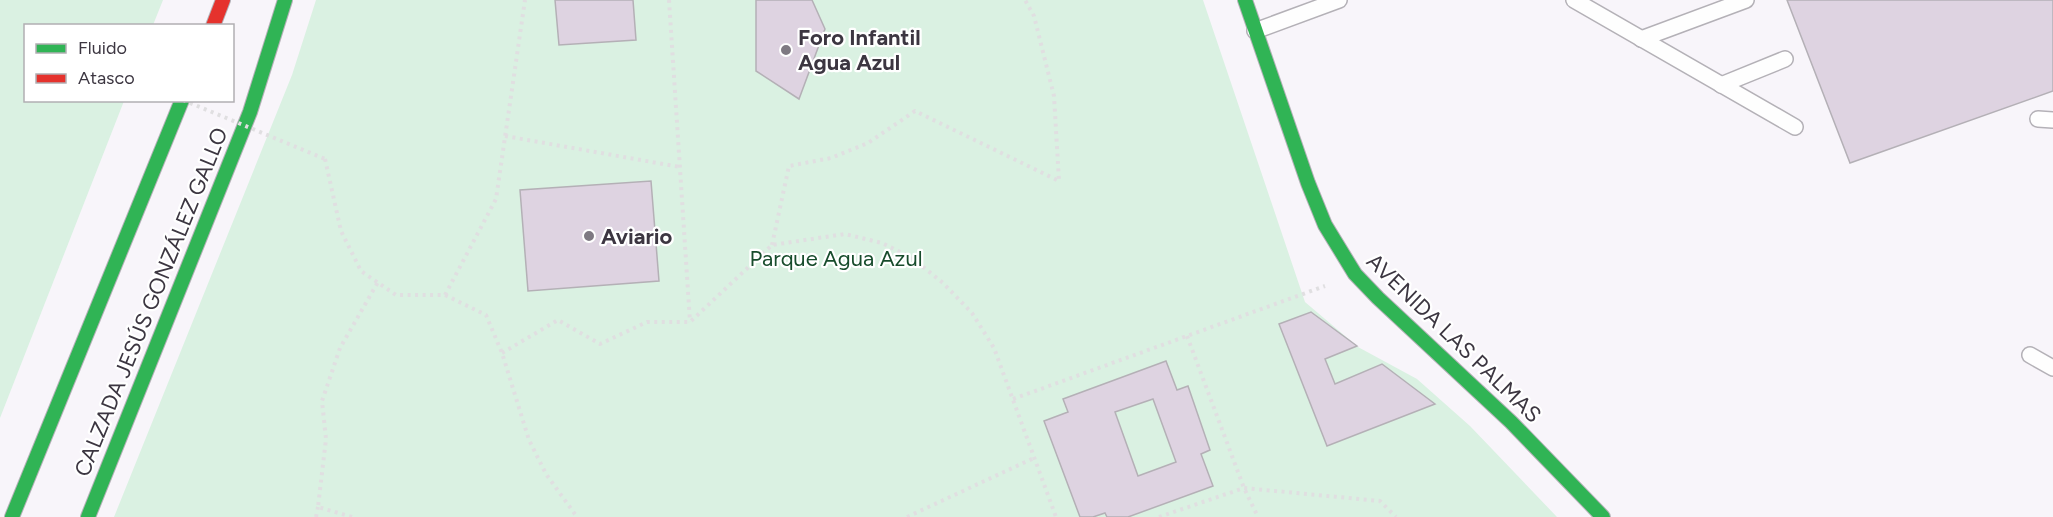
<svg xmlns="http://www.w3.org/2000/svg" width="2053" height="517" font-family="Figtree,sans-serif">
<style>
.green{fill:#daf1e2}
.building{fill:#ded3e1;stroke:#b4b0b6;stroke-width:1.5;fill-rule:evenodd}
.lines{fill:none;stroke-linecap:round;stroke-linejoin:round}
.lane-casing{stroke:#b4b1b7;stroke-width:18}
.fast-casing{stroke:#b4b1b7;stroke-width:16}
.jam-casing{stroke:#b4b1b7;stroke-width:16}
.path{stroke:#e0dfe1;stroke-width:4;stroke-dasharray:3 4.5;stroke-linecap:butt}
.lane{stroke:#fefefe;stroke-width:15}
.fast{stroke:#30b455;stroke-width:14}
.jam{stroke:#e5322d;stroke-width:14}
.path-bridge{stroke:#e0dfe1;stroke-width:4;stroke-dasharray:3 4.5;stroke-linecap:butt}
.poi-dot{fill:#7e7982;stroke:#fff;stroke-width:2}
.labels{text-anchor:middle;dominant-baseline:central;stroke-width:4.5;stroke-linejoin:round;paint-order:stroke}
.poi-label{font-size:22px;font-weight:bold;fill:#3c3641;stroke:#fff;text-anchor:start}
.park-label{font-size:22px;fill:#174c2c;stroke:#fff}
.street-label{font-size:22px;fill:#3c3641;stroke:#fff}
</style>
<rect width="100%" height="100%" fill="#f8f5fa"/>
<!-- green -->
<g class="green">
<path d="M0,0H163L153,25L26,26V100L124,101L0,418Z"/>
<path d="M316,0H1203L1305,302L1358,347L1417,379L1470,426L1557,517H114L292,75Z"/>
</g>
<!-- building -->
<g class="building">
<path d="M555,0H633L636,40L559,45Z"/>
<path d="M756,0H812L825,29L799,99L756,71Z"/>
<path d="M1787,0H2053V91L1850,163Z"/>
<path d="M651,181L659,281L528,291L520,190Z"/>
<path d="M1311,312L1357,346L1325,359L1335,384L1382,364L1435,404L1327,446L1279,324Z"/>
<path d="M1166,361L1177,390L1188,386L1210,450L1201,454L1213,486L1128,517H1107L1105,513L1093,517H1080L1044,421L1068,412L1063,399ZM1153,399L1176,462L1138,476L1115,412Z"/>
</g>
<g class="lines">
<!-- lane casing -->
<g class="lane-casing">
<g id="lane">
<path d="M1574,0L1795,127"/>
<path d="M1255,31L1339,0"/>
<path d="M1641,39L1746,0"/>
<path d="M1721,85L1785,59"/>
<path d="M2038,119L2053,120"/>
<path d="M2030,355L2053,368"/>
</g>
</g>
<!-- fast casing -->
<g class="fast-casing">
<g id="fast">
<path d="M1245,0L1308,183L1325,225L1355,274L1378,298L1511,422L1603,517"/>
<path d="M12,517L182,100"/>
<path d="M88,517L250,112L285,0"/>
</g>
</g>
<!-- jam casing -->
<g class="jam-casing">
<path id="jam" d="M213,26L223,0"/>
</g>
<!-- path -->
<g class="path">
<path d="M669,0L690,322"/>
<path d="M505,136L680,167"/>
<path d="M325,159L341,231L361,271L396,295H445L486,315L502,353L529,440L546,474L577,517"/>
<path d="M772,245L789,166L831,158L868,143L915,111L1059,181L1054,96L1034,16L1025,0"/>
<path d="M445,295L496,199L525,0"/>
<path d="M1187,336L1244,488L1258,517"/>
<path d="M502,353L558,320L600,344L647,322H690L772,245L845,234L882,243L912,258L943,283L972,313L994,348L1056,517"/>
<path d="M1013,399L1325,286"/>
<path d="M316,517L318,507"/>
<path d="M352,517L318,507L326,439L322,401L340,348L378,282"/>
<path d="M907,517L1034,458"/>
<path d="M1159,517L1244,488L1380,501L1396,517"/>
</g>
<!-- lane -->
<use href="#lane" class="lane"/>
<!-- fast -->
<use href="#fast" class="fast"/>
<!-- jam -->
<use href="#jam" class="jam"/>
<!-- path-bridge -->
<path class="path-bridge" d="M183,100L325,159"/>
</g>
<!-- markers -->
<g class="poi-dot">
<circle cx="786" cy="50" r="6"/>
<circle cx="589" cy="236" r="6"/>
</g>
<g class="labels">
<!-- poi labels -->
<g class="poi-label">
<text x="798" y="37">Foro Infantil<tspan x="798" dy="25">Agua Azul</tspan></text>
<text x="601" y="236">Aviario</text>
</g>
<!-- park labels -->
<g class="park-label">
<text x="836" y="258">Parque Agua Azul</text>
</g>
<!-- street labels -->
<g class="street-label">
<text transform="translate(151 302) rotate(-68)">CALZADA JESÚS GONZÁLEZ GALLO</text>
<text transform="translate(1454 338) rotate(44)">AVENIDA LAS PALMAS</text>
</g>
</g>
<!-- legend -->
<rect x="24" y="24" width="210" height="78" fill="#ffffff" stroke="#b1afb3" stroke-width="1.5"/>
<rect x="36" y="44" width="30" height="9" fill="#30b455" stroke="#b1afb3" stroke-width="1.5"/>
<text x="78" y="54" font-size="18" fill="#3c3641">Fluido</text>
<rect x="36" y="74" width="30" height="9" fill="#e5322d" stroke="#b1afb3" stroke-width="1.5"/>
<text x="78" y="84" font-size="18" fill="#3c3641">Atasco</text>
</svg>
